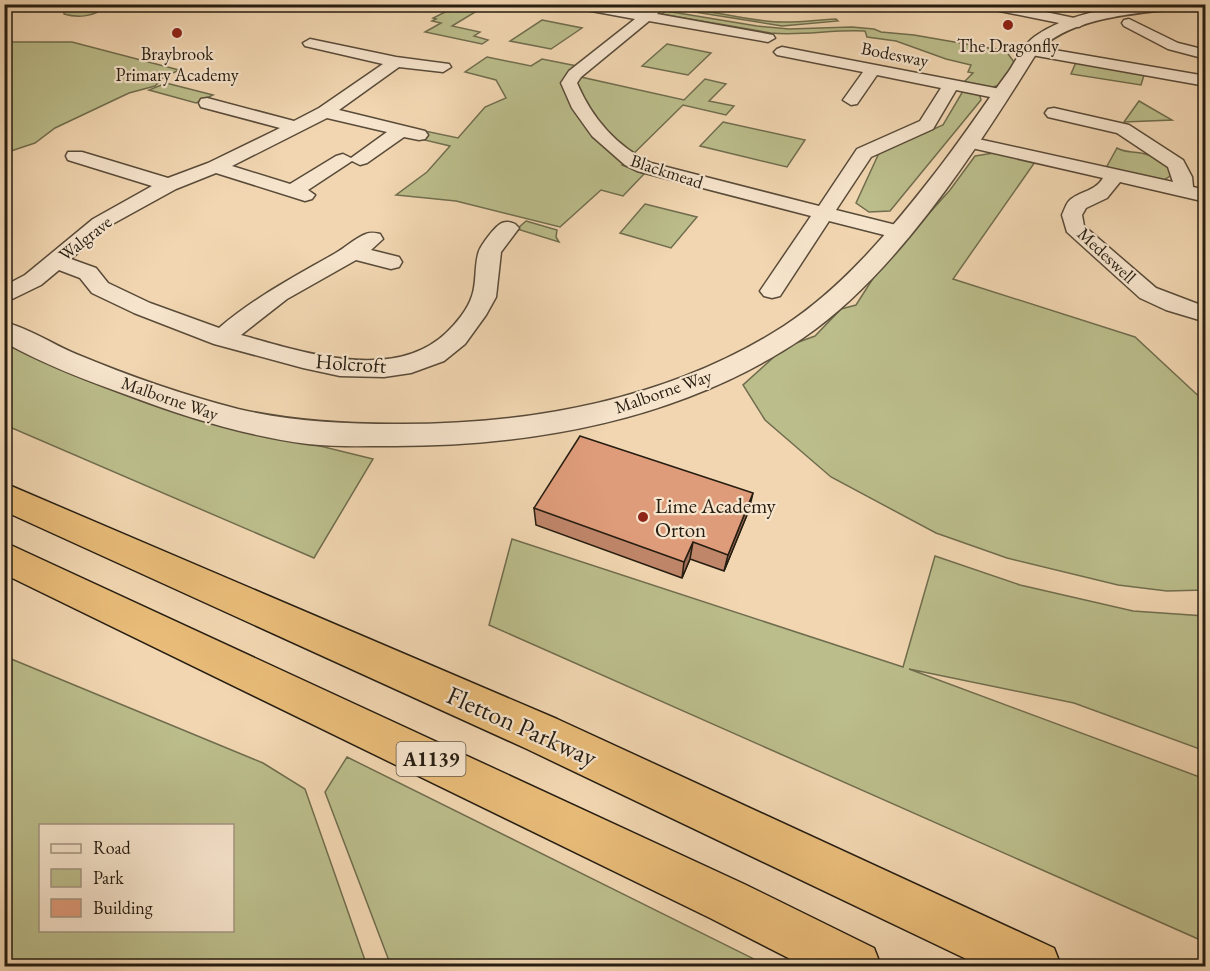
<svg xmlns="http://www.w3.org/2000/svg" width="1210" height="971" font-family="'EB Garamond',serif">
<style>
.green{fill:#bbbd8b;stroke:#706d4e;stroke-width:1.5;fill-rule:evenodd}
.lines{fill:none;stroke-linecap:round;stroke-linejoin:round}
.minor-casing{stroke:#594b39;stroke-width:3}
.tertiary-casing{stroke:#594b39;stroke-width:3}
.trunk-casing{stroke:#261d11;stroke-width:3}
.minor{fill:#f6e4cc;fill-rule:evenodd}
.tertiary{fill:#f6e4cc;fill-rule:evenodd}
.trunk{fill:#e8bb78;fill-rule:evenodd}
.wall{fill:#c0866a;stroke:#261d11;stroke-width:1.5}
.shaded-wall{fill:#9c6d56;stroke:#261d11;stroke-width:1.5}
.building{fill:#df9c7b;stroke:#261d11;stroke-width:1.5}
.poi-dot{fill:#8f2418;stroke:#f6e4cc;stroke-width:2}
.labels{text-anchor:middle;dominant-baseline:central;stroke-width:4.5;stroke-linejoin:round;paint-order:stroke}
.far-poi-label{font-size:18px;fill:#261d11;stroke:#f6e4cc}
.far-street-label{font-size:18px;fill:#261d11;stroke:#f6e4cc}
.shield{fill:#f6e4cc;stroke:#645949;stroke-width:1.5}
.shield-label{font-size:20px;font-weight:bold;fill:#261d11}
.street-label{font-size:21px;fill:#261d11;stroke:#f6e4cc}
.poi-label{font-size:21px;fill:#261d11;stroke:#f6e4cc;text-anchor:start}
.near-street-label{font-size:26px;fill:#261d11;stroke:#f6e4cc}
</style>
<rect width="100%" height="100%" fill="#f1d6b1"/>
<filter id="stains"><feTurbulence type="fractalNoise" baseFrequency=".00333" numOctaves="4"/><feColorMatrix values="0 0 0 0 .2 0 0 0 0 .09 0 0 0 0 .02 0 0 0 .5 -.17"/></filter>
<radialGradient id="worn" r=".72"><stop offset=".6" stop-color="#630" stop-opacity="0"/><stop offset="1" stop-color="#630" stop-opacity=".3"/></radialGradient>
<!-- green -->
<g class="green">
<path d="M77,5H104L105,6C96,17 77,18 64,14V10Z"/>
<path d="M651,5C690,5 727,17 766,21C789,24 813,20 836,19L838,21L782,26Z"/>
<path d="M455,7L477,11L452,26L480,32L474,36L488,40L482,44L425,32L441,23L432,21L436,19L433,18Z"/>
<path d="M666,11L757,26L789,29L852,27L874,29L881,32L914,35L1006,51L1014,62L1000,85L985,89L963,83L973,73L968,72L971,65L946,59L896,41L867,37L865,31C834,29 803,36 771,33L661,14Z"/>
<path d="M542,20L582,28L551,49L510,41Z"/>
<path d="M5,42H72L179,70L163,78L155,86L129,93L55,128L35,143L5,153Z"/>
<path d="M667,44L711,53L688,75L642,66Z"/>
<path d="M487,57L531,66L542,59L582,67L572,75L684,100L705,79L726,84L709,101L734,106L726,115L683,105L622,165L644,174L623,196L601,190L560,227L456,201L396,195L427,172L450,146L416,138L425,131L458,138L485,107L506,98L496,80L465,72Z"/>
<path d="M1076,62L1144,75L1141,85L1071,74Z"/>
<path d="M166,83L213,95L196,103L149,90Z"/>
<path d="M963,91H971L980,96L981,100L890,211L869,212L856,203L879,153L943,125Z"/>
<path d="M1139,101L1172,120L1124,122Z"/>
<path d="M723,122L805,140L787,167L700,146Z"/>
<path d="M1117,148C1126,153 1131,151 1141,153C1154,155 1162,162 1172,170L1170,176L1164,180L1106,168Z"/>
<path d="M1000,152L1035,162L953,279L1135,337L1205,402V590L1167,591L1118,585L1007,558L936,533L831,477L765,420L743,385L785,347L815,336L841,309L856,305L879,269L950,190L975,156Z"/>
<path d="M645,204L697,217L671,248L620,233Z"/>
<path d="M526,221L557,230L556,237L559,242L517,229Z"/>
<path d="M4,334L150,404L373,459L314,558L5,425Z"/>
<path d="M512,539L903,667L935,556L1020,585L1133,611L1205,616V751L1074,703L909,669L1205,779V942L489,625Z"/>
<path d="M4,656L263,763L305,789L367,966H5ZM40,826H232V930H40Z"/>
<path d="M347,757L768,966H391L325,792Z"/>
</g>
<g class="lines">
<!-- minor casing -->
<g class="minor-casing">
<g id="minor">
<path d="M430,4H448L449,6L442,10Z"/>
<path d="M569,4H601L644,12L642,8L636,4H654L659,12L657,14L773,35L775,38L768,42L649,21L581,77L577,83C592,118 616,146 651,163L819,206L857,149L920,121L941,88L877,75L857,104L851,105L843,100L863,72L777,55L774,52L777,49L782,47L1000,89L1008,94L1000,99L956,90L933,129L871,157L836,210L908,228L911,233L908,238L900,239L829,221L780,296L772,298L764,296L760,291L811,216L637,171L625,165L592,136L572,108L561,83L569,71L635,19L575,8Z"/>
<path d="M979,4H1008L1079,19L1086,23L1079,27L985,8Z"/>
<path d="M1129,19L1178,43L1206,50V59L1168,49L1124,26L1122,23L1124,20Z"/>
<path d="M310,39L396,57L449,64L451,67L443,72L399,67L339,110L425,131L428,135L425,139L419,140L404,137L367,163L360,165L352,161L308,190L315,195L312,199L305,201L216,173L176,189L107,227L71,259L96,268L108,283L150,303L219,328C255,297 294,277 334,254C345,248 355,238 366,234C371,232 375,233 380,234L383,239L371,250L399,257L402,262L399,267L391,269L356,260L287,299L241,335C303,352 393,383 446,333C456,324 468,309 472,296C477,282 474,265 479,251C482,244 495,226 502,223C507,221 511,222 515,224L519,228L501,252L496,297L486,315L465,344L444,361L411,373L384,377L340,376L303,368L214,344L134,313L92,293L80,278L59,270L41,285L4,303V286L25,275L93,219L152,186L68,160L66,156L68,152H82L168,178L208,163L280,128L201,107L199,103L201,99L207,98L294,121L319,108L383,64L305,46L303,43ZM327,118L387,132L351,158L343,154L336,156L290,184L232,166Z"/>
<path d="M1031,46L1206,76V86L1026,54L1023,51Z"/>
<path d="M1054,108L1129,125L1183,160L1192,177L1193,187L1206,190V202L1120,182L1107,198L1086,208L1082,215L1084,226L1156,288L1206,307V322L1166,310L1140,298L1067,232L1062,215C1064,211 1066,204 1069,201C1079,191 1095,192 1103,178L963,146L960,142L963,138L969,137L1173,182L1168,167L1117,133L1048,117L1045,113L1048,109Z"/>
</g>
</g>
<!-- tertiary casing -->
<g class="tertiary-casing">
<path id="tertiary" d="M1137,4H1196L1189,8C1145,12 1066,16 1036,54C977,149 896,275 803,338C682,420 531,447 387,446C361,446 334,447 308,444C246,436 185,417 127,395C85,380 43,364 4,342V322C29,328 52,344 76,354C129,376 183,395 238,409C290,421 341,424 394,424C529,425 669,400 784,326C842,288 889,232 932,177C959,143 983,106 1009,71C1017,59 1024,43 1037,35C1065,16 1104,9 1137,4Z"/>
</g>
<!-- trunk casing -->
<g class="trunk-casing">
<g id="trunk">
<path d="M4,483L557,719L1054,948L1061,966H981L527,749L4,511Z"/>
<path d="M4,542L744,884L874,948L881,966H804L710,918L4,574Z"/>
</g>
</g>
<!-- minor -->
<use href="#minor" class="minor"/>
<!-- tertiary -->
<use href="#tertiary" class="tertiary"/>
<!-- trunk -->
<use href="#trunk" class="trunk"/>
</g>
<!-- wall -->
<path class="wall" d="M534,508L749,510L724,571L690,559L682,578L536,525Z"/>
<!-- shaded-wall -->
<g class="shaded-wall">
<path d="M753,493L749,510L724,571L728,555Z"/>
<path d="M693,542L690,559L682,578L684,562Z"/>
</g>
<!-- building -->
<path class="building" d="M580,436L753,493L728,555L693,542L684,562L534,508Z"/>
<!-- markers -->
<g class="poi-dot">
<circle cx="1008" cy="25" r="6"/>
<circle cx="177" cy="33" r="6"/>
<circle cx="643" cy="517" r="6"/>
</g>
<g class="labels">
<!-- far-poi labels -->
<g class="far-poi-label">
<text x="1008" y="45">The Dragonfly</text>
<text x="177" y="53">Braybrook<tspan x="177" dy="21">Primary Academy</tspan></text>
</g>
<!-- far-street labels -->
<g class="far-street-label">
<text transform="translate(895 54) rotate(11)">Bodesway</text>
<text transform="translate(667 171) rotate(18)">Blackmead</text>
<text transform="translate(85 238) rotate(-38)">Walgrave</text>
<text transform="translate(1107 255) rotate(43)">Medeswell</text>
<text transform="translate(663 391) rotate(-19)">Malborne Way</text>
<text transform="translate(170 398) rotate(19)">Malborne Way</text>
</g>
<!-- shield labels -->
<rect class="shield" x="396.5" y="742" width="69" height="34" rx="4.5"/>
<g class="shield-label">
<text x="431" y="759">A1139</text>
</g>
<!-- street labels -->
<g class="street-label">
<text transform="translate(351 363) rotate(4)">Holcroft</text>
</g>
<!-- poi labels -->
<g class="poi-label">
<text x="655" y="505">Lime Academy<tspan x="655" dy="24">Orton</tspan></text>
</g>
<!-- near-street labels -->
<g class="near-street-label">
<text transform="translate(522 726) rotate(24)">Fletton Parkway</text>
</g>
</g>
<!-- margin -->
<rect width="1210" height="971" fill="none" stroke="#f1d6b1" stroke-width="24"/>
<rect x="6" y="6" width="1198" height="959" fill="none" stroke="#261d11" stroke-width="3"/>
<rect x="12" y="12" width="1186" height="947" fill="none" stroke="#261d11" stroke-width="1.5"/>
<!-- legend -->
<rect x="39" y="824" width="195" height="108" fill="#f6e4cc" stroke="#a39481" stroke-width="1.5"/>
<rect x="51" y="844" width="30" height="9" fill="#f6e4cc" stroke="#a39481" stroke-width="1.5"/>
<text x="93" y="854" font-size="18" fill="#261d11">Road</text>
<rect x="51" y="869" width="30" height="18" fill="#bbbd8b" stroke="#a39481" stroke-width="1.5"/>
<text x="93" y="884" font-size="18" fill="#261d11">Park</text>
<rect x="51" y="899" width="30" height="18" fill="#df9c7b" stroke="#a39481" stroke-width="1.5"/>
<text x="93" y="914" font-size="18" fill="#261d11">Building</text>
<rect width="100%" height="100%" filter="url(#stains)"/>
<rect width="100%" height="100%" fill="url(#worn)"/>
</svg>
